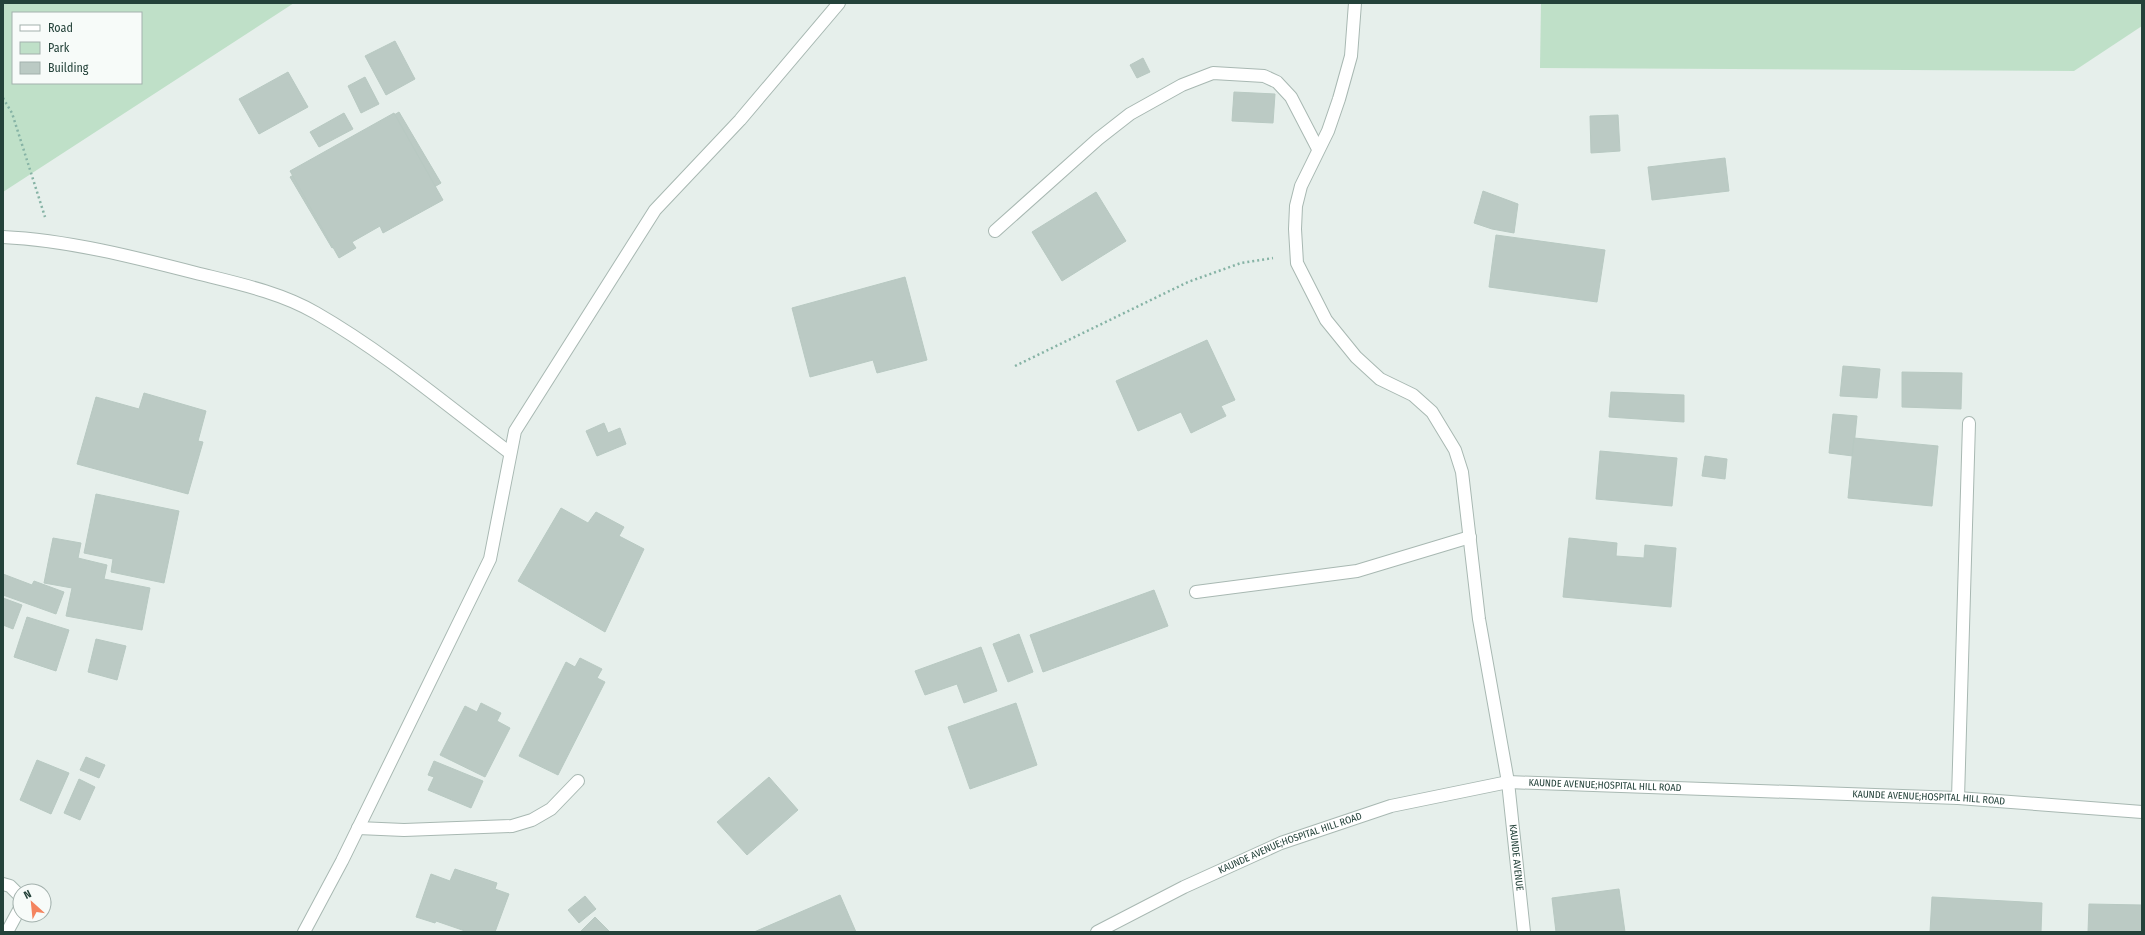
<svg xmlns="http://www.w3.org/2000/svg" width="2145" height="935" font-family="'Fira Sans Condensed',sans-serif">
<style>
.green{fill:#bfe0c8;fill-rule:evenodd}
.building{fill:#bbcac4;stroke:#b8c9c2}
.lines{fill:none;stroke-linecap:round;stroke-linejoin:round}
.minor-casing{stroke:#a8b8b2;stroke-width:14}
.path{stroke:#86b3a5;stroke-width:2.5;stroke-dasharray:2 3;stroke-linecap:butt}
.minor{stroke:#fff;stroke-width:12}
.labels{text-anchor:middle;dominant-baseline:central;stroke-width:3;stroke-linejoin:round;paint-order:stroke}
.street-label{font-size:10px;fill:#24423a;stroke:#f7fbf9}
</style>
<rect width="100%" height="100%" fill="#e6efeb"/>
<!-- green -->
<g class="green">
<path d="M3,3H294L3,192ZM13,13H141V83H13Z"/>
<path d="M1541,3H2142V26L2074,71L1540,68Z"/>
</g>
<!-- building -->
<g class="building">
<path d="M395,41L415,79L386,95L365,56Z"/>
<path d="M1143,58L1150,72L1137,78L1130,65Z"/>
<path d="M288,72L308,107L259,134L239,99Z"/>
<path d="M365,77L379,104L361,113L348,86Z"/>
<path d="M1234,92L1275,94L1273,123L1232,121Z"/>
<path d="M399,112L441,183L332,248L290,177Z"/>
<path d="M344,113L353,129L319,147L310,132Z"/>
<path d="M394,113L443,200L383,233L380,226L352,242L356,248L339,258L290,171Z"/>
<path d="M1618,115L1620,151L1591,153L1590,116Z"/>
<path d="M1725,158L1729,191L1652,200L1648,167Z"/>
<path d="M1483,191L1518,204L1514,233L1492,229L1474,223Z"/>
<path d="M1096,192L1126,241L1062,281L1032,232Z"/>
<path d="M1496,235L1605,250L1597,302L1489,287Z"/>
<path d="M905,277L927,360L877,373L873,360L810,377L792,308Z"/>
<path d="M1207,340L1235,400L1221,406L1226,416L1191,433L1181,412L1138,431L1116,381Z"/>
<path d="M1843,366L1880,369L1877,398L1840,396Z"/>
<path d="M1902,372L1962,373L1961,409L1902,407Z"/>
<path d="M1611,392L1684,395V422L1609,417Z"/>
<path d="M144,393L206,411L198,441L203,442L188,494L77,464L96,397L139,409Z"/>
<path d="M1833,414L1857,416L1853,456L1829,453Z"/>
<path d="M604,423L608,433L620,428L626,444L597,456L586,431Z"/>
<path d="M1854,438L1938,446L1932,506L1848,498Z"/>
<path d="M1600,451L1677,458L1672,506L1596,499Z"/>
<path d="M1705,456L1727,459L1725,479L1702,476Z"/>
<path d="M96,494L179,511L164,583L111,572L113,559L84,553Z"/>
<path d="M561,508L588,523L596,512L624,527L619,536L644,549L605,632L518,581Z"/>
<path d="M53,538L81,543L78,558L107,565L104,579L150,588L142,630L66,616L72,588L44,583Z"/>
<path d="M1569,538L1617,543L1616,556L1644,558L1645,545L1676,548L1671,607L1563,597Z"/>
<path d="M3,574L32,585L34,581L64,592L56,614L3,595Z"/>
<path d="M1154,590L1168,626L1043,672L1030,635Z"/>
<path d="M3,598L22,605L13,629L3,625Z"/>
<path d="M27,617L69,630L56,671L14,657Z"/>
<path d="M1019,634L1033,672L1008,682L993,644Z"/>
<path d="M96,639L126,646L117,680L88,672Z"/>
<path d="M981,647L997,691L964,703L957,684L925,695L915,671Z"/>
<path d="M580,658L602,669L597,678L605,682L558,775L519,756L566,662L575,667Z"/>
<path d="M481,703L501,713L497,721L510,728L485,777L440,755L465,706L477,712Z"/>
<path d="M1016,703L1037,765L970,789L948,727Z"/>
<path d="M86,757L105,765L99,778L80,770Z"/>
<path d="M37,760L69,773L51,814L20,800Z"/>
<path d="M434,761L483,781L471,808L428,790L434,777L428,775Z"/>
<path d="M769,777L798,810L747,855L717,822Z"/>
<path d="M79,779L95,787L80,820L64,813Z"/>
<path d="M455,869L497,883L495,889L509,894L495,932H468L436,921L435,923L416,917L431,874L450,881Z"/>
<path d="M1619,889L1625,932H1556L1552,898Z"/>
<path d="M840,895L856,932H754Z"/>
<path d="M585,896L596,909L579,923L568,910Z"/>
<path d="M1932,897L2042,903L2041,932H1930Z"/>
<path d="M2089,904L2142,905V932H2088Z"/>
<path d="M595,917L610,932H580Z"/>
</g>
<g class="lines">
<!-- minor casing -->
<g class="minor-casing">
<g id="minor">
<path id="s1" d="M1355,3L1351,56L1339,99L1328,131L1301,186L1296,206L1295,229L1297,263L1326,320L1356,357L1380,379L1413,395L1432,412L1455,450L1462,472L1479,619L1508,782L1524,932"/>
<path d="M995,231L1098,139L1130,114L1182,85L1213,73L1264,76L1277,82L1291,97L1318,149"/>
<path d="M3,237C67,240 134,257 196,273C236,283 280,292 316,313C384,352 448,406 510,453"/>
<path d="M1196,592L1357,571L1470,537"/>
<path d="M1958,798L1969,423"/>
<path d="M358,828L404,830L512,826L532,820L551,809L578,781"/>
<path d="M3,884L10,886L20,896"/>
<path d="M7,932L20,908"/>
<path d="M304,932L342,861L490,559L515,431L655,210L740,120L839,3"/>
<path id="s2" d="M1097,932L1184,887L1281,843L1391,806L1508,782L1958,798L2142,812"/>
</g>
</g>
<!-- path -->
<g class="path">
<path d="M3,98L12,113L45,217"/>
<path d="M1015,366L1188,282L1241,263L1273,258"/>
</g>
<!-- minor -->
<use href="#minor" class="minor"/>
</g>
<g class="labels">
<!-- street labels -->
<g class="street-label">
<text stroke="none"><textPath href="#s2" startOffset="537">KAUNDE AVENUE;HOSPITAL HILL ROAD</textPath></text>
<text stroke="none"><textPath href="#s2" startOffset="861">KAUNDE AVENUE;HOSPITAL HILL ROAD</textPath></text>
<text stroke="none"><textPath href="#s2" startOffset="213">KAUNDE AVENUE;HOSPITAL HILL ROAD</textPath></text>
<text stroke="none"><textPath href="#s1" startOffset="934">KAUNDE AVENUE</textPath></text>
</g>
</g>
<!-- border -->
<rect width="2145" height="935" fill="none" stroke="#24423a" stroke-width="8"/>
<!-- legend -->
<rect x="12" y="12" width="130" height="72" fill="#f7fbf9" stroke="#a3b1ad"/>
<rect x="20" y="25" width="20" height="6" fill="#ffffff" stroke="#a3b1ad"/>
<text x="48" y="32" font-size="12" fill="#24423a">Road</text>
<rect x="20" y="42" width="20" height="12" fill="#bfe0c8" stroke="#a3b1ad"/>
<text x="48" y="52" font-size="12" fill="#24423a">Park</text>
<rect x="20" y="62" width="20" height="12" fill="#bbcac4" stroke="#a3b1ad"/>
<text x="48" y="72" font-size="12" fill="#24423a">Building</text>
<!-- north arrow -->
<g transform="translate(32 903) rotate(333)"><circle r="19" fill="#f7fbf9" stroke="#a3b1ad"/>
<path d="M0-3L7 15L0 10L-7 15Z" fill="#f4845f"/>
<text y="-6" font-size="11" font-weight="bold" text-anchor="middle" fill="#24423a">N</text>
</g>
</svg>
